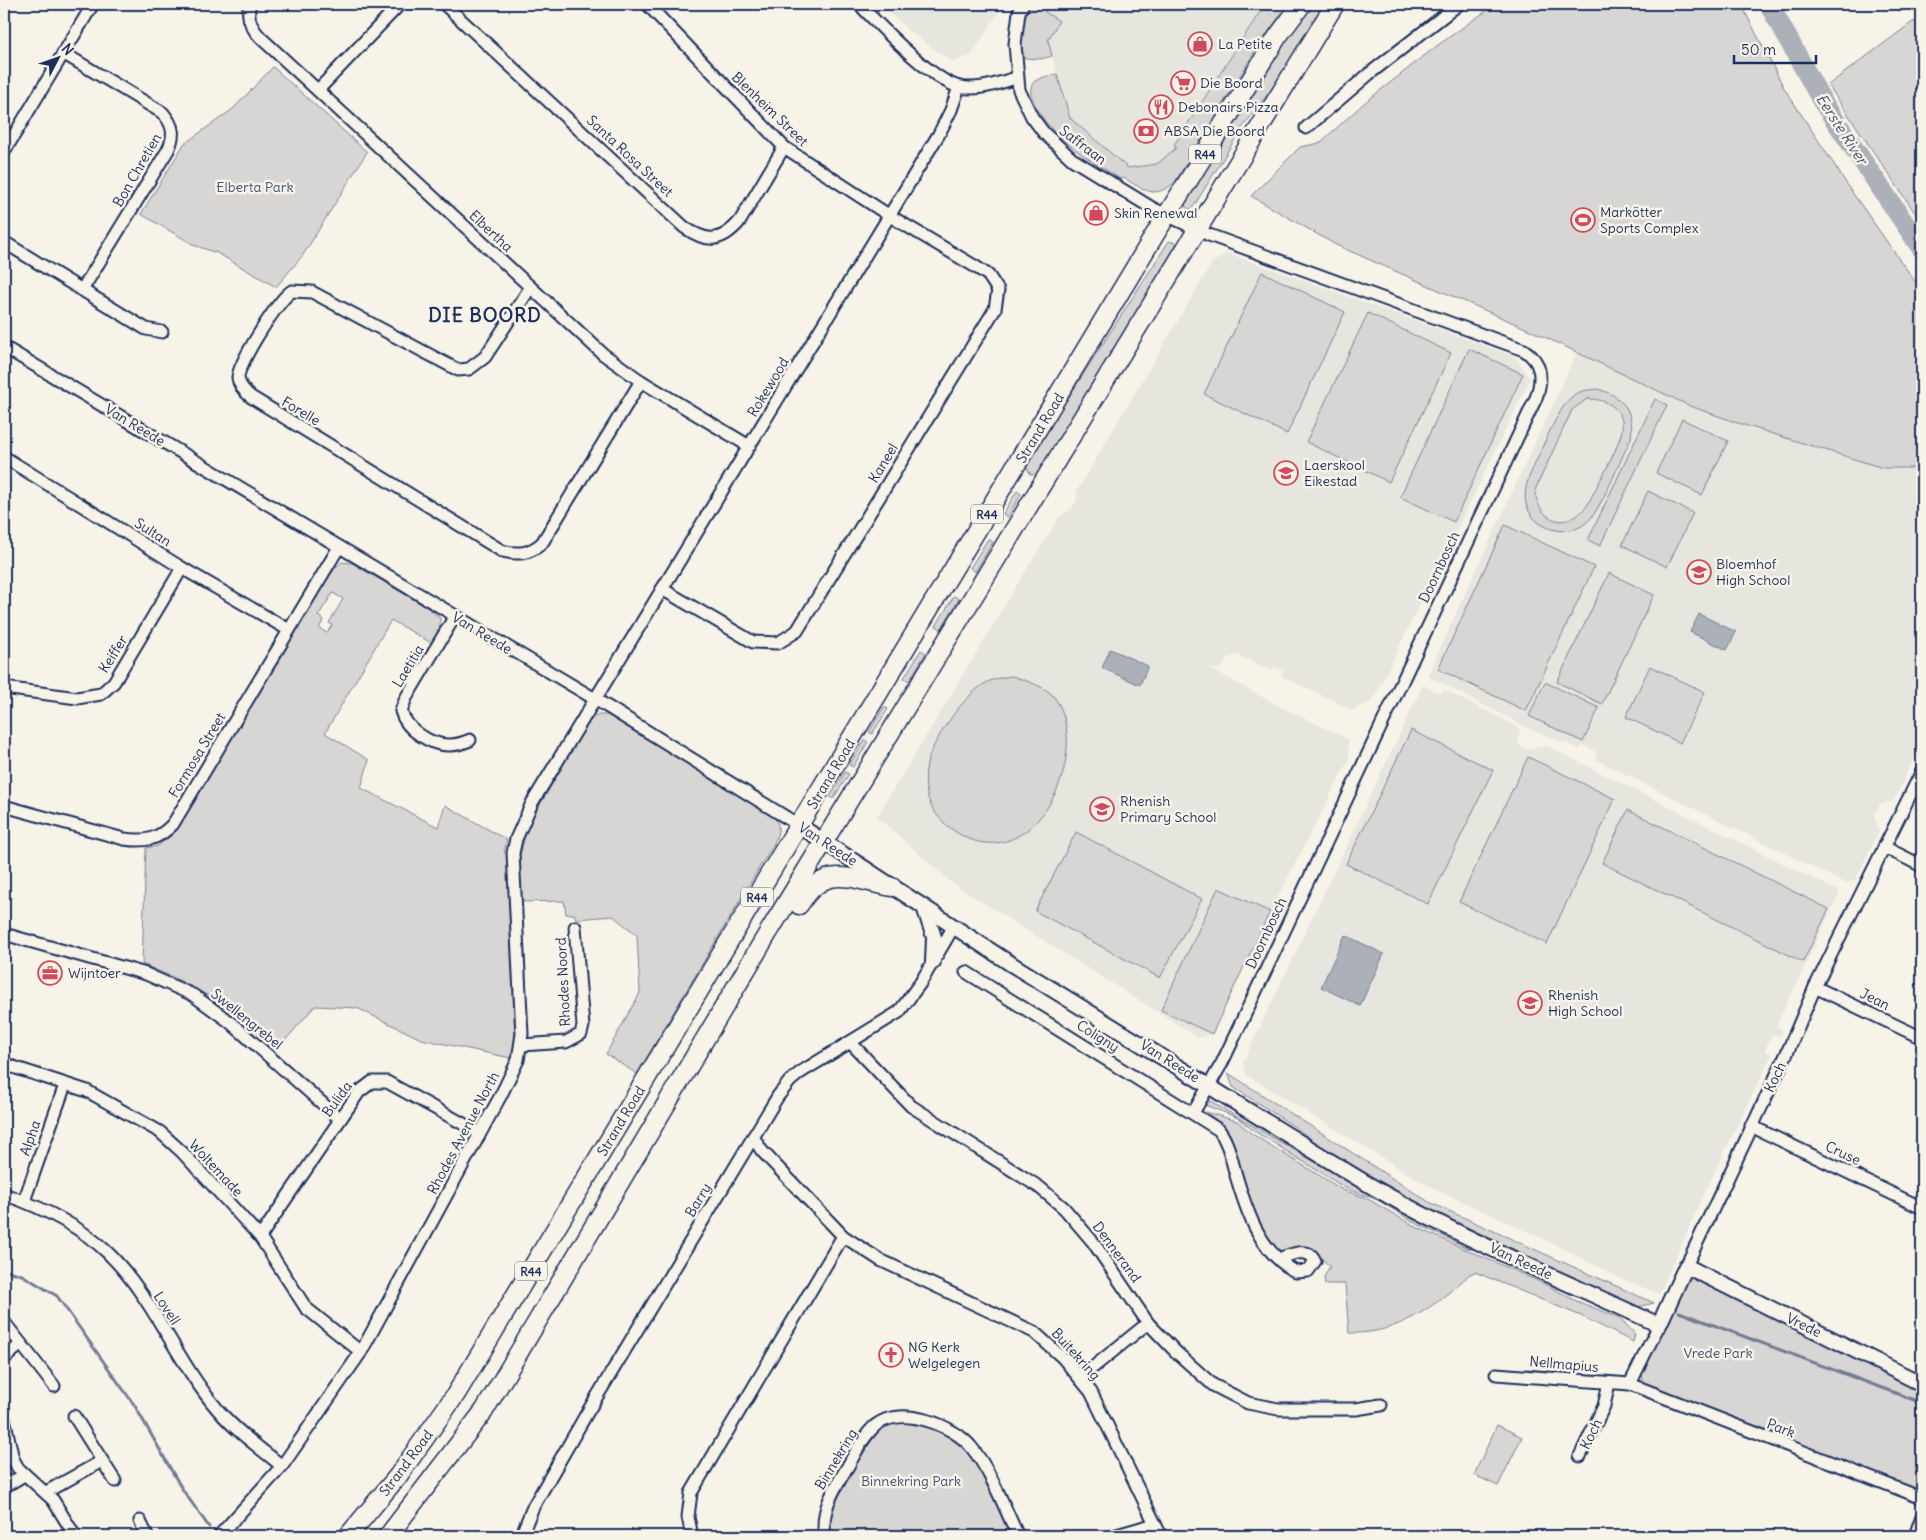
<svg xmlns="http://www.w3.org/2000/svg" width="1926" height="1540" font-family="Delius,sans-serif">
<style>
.built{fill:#e6e5de}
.green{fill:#d7d6d4;stroke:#798299;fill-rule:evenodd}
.water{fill:#acb0b9;stroke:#727c95}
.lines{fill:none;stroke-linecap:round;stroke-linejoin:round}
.stream{stroke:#727c95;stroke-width:3}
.river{stroke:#acb0b9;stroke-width:20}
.minor-casing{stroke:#1b2f5e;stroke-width:15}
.tertiary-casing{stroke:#1b2f5e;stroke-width:18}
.primary-casing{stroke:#1b2f5e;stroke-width:21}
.minor{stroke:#f7f3e8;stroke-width:11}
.tertiary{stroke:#f7f3e8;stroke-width:14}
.primary{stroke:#f7f3e8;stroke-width:18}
.labels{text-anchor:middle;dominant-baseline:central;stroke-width:5;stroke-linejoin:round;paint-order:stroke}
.shield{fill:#f7f3e8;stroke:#5d6a87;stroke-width:1}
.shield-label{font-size:12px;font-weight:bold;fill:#1b2f5e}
.poi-label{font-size:14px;fill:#1b2f5e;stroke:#f7f3e8;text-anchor:start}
.street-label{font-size:14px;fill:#1b2f5e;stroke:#f7f3e8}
.park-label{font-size:14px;fill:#415076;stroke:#f7f3e8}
.water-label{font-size:15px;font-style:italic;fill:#465679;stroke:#f7f3e8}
.district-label{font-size:19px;font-weight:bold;letter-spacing:1px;fill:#1b2f5e;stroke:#f7f3e8}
</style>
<rect width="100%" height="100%" fill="#f7f3e8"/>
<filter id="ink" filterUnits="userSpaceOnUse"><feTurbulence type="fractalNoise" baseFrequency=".02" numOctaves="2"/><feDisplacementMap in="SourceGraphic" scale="10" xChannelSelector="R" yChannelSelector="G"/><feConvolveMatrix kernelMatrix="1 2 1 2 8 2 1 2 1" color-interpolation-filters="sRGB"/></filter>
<g filter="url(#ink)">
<!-- built -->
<g class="built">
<path d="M880,4H1004L971,56L952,62L908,30Z"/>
<path d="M1046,4H1265L1187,122L1174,145L1176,148L1157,164L1128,168L1070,118L1047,40L1045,12L1049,6Z"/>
<path d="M1227,253L1516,357L1530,380L1372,702L1353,710L1281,676L1283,671L1274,667L1272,671L1238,655L1227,658L1222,668L1211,669L1275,704L1348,739L1349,759L1270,912L1212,1034L1199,1038L952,883L877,817L1025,572L1059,518L1073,507L1077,499V491L1212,263Z"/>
<path d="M1577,352L1690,406L1738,423L1883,468H1922V740L1894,801L1880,804L1877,810L1874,815L1879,831L1855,880L1845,883L1597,760L1595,750L1582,745L1580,749L1534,731L1427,676Z"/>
<path d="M1423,685L1441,694L1444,690L1520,728L1518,744L1526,749L1547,746L1840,892L1776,1026L1783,1030L1780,1037L1773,1034L1768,1043L1765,1051L1772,1054L1705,1192L1659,1294L1620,1278L1548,1241L1425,1184L1247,1075L1243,1063Z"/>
</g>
<!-- green -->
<g class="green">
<path d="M1030,4L1049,5L1045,12L1059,21L1048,40L1052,56L1041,59L1025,58C1016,43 1024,19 1030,4Z"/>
<path d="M1265,4H1288L1255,51L1175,182C1155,200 1144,190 1124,178L1120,179C1087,157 1052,140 1034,103C1031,96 1028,87 1035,81C1041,77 1050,76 1057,74L1070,118L1128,168L1157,164L1176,148L1174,145Z"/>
<path d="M1311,4H1327L1270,91L1242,128L1194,206L1191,209L1186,208L1185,203L1188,198L1293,29Z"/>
<path d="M1496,4H1741L1784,88L1854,195L1914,280L1922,288V468H1883L1738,423L1690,406L1532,331L1336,245L1251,196L1300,147L1320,143L1363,104L1438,45Z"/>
<path d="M1914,21L1922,31V223L1828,85Z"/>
<path d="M273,67L367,152L303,255L276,287L217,253L196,246L141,214L184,144L233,109Z"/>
<path d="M1169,241L1176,243V248L1045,466L1036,474L1031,475L1027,468L1030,457Z"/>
<path d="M1262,272L1345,312L1287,434L1204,394Z"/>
<path d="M1368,313L1451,353L1389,482L1306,442Z"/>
<path d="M1469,349L1523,374L1454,522L1400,497Z"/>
<path d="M1597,389C1622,395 1635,412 1631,438C1621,458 1601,511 1586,523C1566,539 1533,529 1526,504C1524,495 1526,486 1529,477C1538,458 1558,406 1574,395C1581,390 1589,390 1597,389ZM1587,399C1607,398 1628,411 1621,434C1615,456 1598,483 1588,504C1569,532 1538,523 1535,490L1572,410Z"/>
<path d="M1655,399L1667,405L1600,546L1588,540Z"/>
<path d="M1682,419L1728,441L1702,495L1656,473Z"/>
<path d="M1017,491L1021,494L1008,517L1003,514Z"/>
<path d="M1648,491L1693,513L1667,567L1622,545Z"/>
<path d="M1505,525L1594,567L1526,711L1438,669Z"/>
<path d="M988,539L993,542L975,572L970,568Z"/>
<path d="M342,562L352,563L428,608L440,618V631L433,644L391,620L325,733L369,760L361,788L438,827L445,805L507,840L504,852L507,853L515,1040L511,1058L421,1039L357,1008L315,1006L275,1052L207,995L175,978L142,964L146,848L158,846L178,829L321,589L335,568ZM333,593L343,599L329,623L332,625L327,633L319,628L324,620L318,616Z"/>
<path d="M1609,573L1654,595L1602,704L1557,682Z"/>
<path d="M954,596L959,599L941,629L936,626Z"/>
<path d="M921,650L926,653L909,681L904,678Z"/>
<path d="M1650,666L1705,692L1680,743L1626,717Z"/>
<path d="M1012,676C1026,681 1046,686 1055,698C1092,751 1040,867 969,839C955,833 943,824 934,811C925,797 923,776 928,760C935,737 967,690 990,681C997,678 1005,677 1012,676Z"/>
<path d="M1545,682L1599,708L1583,742L1529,716Z"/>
<path d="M884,707L888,709L872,734L869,732Z"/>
<path d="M598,715H607L754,803C760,808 772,813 776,820C785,833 765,857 759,868L637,1074L606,1054L640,993L637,935L613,916L576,919L574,914H566L564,901L521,902L520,855L528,825L589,721Z"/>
<path d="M1411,730L1493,770L1428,904L1346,864Z"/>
<path d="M865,740L868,742L853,767L849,765Z"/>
<path d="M1528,757L1615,799L1547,944L1459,902Z"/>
<path d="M845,772L849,774L833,799L830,797Z"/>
<path d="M1628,810L1829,909L1803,962L1602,863Z"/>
<path d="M1076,832L1202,899L1160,978L1035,911Z"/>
<path d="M1218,888L1270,912L1212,1034L1161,1010Z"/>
<path d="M1228,1073L1429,1202L1654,1303L1638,1307L1463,1229L1412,1204L1338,1159L1295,1127L1233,1087Z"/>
<path d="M1210,1101L1415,1220L1480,1251L1467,1248L1413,1222L1378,1200L1347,1189L1256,1132L1236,1117L1205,1105Z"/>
<path d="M1206,1112L1237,1121L1252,1134L1343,1190L1366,1198L1416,1227L1460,1247L1549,1286L1574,1300L1620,1318L1635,1334L1633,1342L1581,1316L1475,1272L1470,1274C1435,1306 1398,1335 1349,1333L1345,1284H1325L1324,1277L1330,1266L1312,1251C1304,1252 1288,1255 1281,1251C1257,1238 1239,1163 1231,1136L1223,1125Z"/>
<path d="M1693,1278L1705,1282L1922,1390V1488L1914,1490L1644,1386L1642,1374L1686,1283Z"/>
<path d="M893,1422C901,1422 910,1421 917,1422C937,1426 960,1441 973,1456C981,1471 1013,1522 1007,1536H830L829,1522L831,1506L874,1434L882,1427Z"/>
<path d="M1497,1425L1522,1437L1498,1486L1474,1475Z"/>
</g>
<!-- water -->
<g class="water">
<path d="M1699,614L1736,632L1727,650L1690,632Z"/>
<path d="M1110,649L1148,666L1140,685L1102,668Z"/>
<path d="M1345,935L1384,954L1360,1006L1321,987Z"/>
</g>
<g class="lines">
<!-- stream -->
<g class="stream">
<path d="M4,1270L22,1275L57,1296L135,1406L182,1489L209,1527"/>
<path d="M1679,1312L1914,1400L1922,1405"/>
</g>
<!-- river -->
<path class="river" d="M1769,4L1822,101L1922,249"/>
<!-- minor casing -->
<g class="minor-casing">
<g id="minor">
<path d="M250,4C246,17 252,29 261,38L603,354L641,381L749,446"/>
<path d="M444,4L684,227C707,243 721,243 740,221L784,147"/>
<path d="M647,4L784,147L890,216L976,267L988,275L998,290L995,309L797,631L778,643L753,642L662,589"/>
<path d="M859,4C878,24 934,82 960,87C979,91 998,83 1016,78"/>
<path d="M1023,4L1019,12L1015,44L1019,90L1032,117L1044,133L1072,159L1152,208L1209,235L1524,350C1542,362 1543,378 1536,398L1222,1063L1193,1113"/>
<path d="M318,90L400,4"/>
<path d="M1306,128L1369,74L1459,4"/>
<path d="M4,152L93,4"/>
<path d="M4,242L82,290L168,150C175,135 174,126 163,113L63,53"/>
<path d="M530,288L485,357L469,369L458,370L312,292L292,291C280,297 237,365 238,378C239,386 245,392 251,397L502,551C519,555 529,554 542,543L641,381"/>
<path d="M82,290L146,329L162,332"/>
<path d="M4,347L595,699L800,826"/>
<path d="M4,457L182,568L289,630"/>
<path d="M455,616L406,698L401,711C406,730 432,746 450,745C457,745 463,743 470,740"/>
<path d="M4,688L77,698L101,694L114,682L182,568"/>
<path d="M4,806L124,839C145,842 158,840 173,824L339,547"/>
<path d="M1884,847L1922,866"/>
<path d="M4,934L146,974L193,995L230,1022L340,1119"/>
<path d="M966,972L1219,1130C1228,1142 1231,1157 1235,1172C1246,1210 1259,1252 1296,1272L1308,1271L1315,1261C1309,1246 1289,1255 1279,1259"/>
<path d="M1815,987L1922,1038"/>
<path d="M851,1043L911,1106L1039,1187L1064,1208L1093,1242L1148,1323L1176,1352L1213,1385L1248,1403L1278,1409H1356L1381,1405"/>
<path d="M522,1045L566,1042L581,1034L583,1026L575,927"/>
<path d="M4,1064L87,1091L160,1132L182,1152L260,1237L306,1308L361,1352"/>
<path d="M1751,1126L1922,1208"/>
<path d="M753,1137L762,1151L843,1236L880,1260L1034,1332L1063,1358L1091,1392L1161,1536"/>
<path d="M4,1194C41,1207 79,1225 108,1253C154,1298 177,1363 219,1411C237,1432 261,1449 282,1466"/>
<path d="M24,1201L65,1085"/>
<path d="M260,1237L359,1092L372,1082H387L480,1133"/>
<path d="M1686,1266L1787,1053L1815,987L1922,771"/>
<path d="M4,1322L54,1386"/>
<path d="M4,1359L21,1344"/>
<path d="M1496,1374L1630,1384L1922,1498"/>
<path d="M1081,1377L1148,1323"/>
<path d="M1630,1384L1659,1325"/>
<path d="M74,1416L115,1481"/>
<path d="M4,1418L13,1459L18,1468L53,1500L75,1536"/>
<path d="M1580,1456L1604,1406L1609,1383"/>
<path d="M4,1487L24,1475"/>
<path d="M46,1492L102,1461"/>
<path d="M140,1521L147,1536"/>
<path d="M219,1536L282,1466L361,1352L501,1095L518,1060L522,1034L513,853L516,839L532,803L939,134L951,110L959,87"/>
<path d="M521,1536L533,1507L587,1413L778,1096L790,1081L801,1072L899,1012L921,982L954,926"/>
<path d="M692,1536L688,1517L691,1493L843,1236"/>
<path d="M825,1536C820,1509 835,1488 848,1466C856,1452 864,1435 876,1425C902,1405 954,1425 972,1448C992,1473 1004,1507 1018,1536"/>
<path d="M1113,1536L1155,1524"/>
<path d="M1915,1536L1922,1516"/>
</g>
</g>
<!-- tertiary casing -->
<g class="tertiary-casing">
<g id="tertiary">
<path d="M800,826L1008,962L1351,1174C1449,1234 1556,1277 1659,1325L1686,1266L1922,1384"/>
<path d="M924,907L934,937L933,962"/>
</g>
</g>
<!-- primary casing -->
<g class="primary-casing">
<g id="primary">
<path d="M799,905C826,862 849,879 892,887"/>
<path d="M348,1536L398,1476L456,1394L1157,231L1278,36L1302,4"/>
<path d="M388,1536L484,1411L765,938L1335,4"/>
</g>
</g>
<!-- minor -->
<use href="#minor" class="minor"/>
<!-- tertiary -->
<use href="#tertiary" class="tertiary"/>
<!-- primary -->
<use href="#primary" class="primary"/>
</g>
</g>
<!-- icons -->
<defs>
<g id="shop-ring" transform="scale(1.25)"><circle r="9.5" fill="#f7f3e8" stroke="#d1495b" stroke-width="1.5"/><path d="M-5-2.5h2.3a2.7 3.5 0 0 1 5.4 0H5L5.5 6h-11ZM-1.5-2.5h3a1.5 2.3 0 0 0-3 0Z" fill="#d1495b"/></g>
<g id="supermarket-ring" transform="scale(1.25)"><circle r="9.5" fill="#f7f3e8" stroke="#d1495b" stroke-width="1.5"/><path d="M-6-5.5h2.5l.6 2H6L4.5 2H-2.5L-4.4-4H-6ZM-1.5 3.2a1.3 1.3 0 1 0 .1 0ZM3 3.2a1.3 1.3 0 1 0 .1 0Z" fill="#d1495b"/></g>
<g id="restaurant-ring" transform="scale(1.25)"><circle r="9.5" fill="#f7f3e8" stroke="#d1495b" stroke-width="1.5"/><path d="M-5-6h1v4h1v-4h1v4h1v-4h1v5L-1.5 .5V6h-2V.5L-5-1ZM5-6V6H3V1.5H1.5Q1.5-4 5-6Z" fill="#d1495b"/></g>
<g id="bank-ring" transform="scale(1.25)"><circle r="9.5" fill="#f7f3e8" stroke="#d1495b" stroke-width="1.5"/><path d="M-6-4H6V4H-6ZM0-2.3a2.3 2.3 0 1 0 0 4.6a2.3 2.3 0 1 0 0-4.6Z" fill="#d1495b"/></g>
<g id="stadium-ring" transform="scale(1.25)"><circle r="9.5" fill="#f7f3e8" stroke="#d1495b" stroke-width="1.5"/><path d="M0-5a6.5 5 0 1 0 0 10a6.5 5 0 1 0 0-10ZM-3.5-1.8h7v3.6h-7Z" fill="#d1495b"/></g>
<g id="school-ring" transform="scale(1.25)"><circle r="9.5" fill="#f7f3e8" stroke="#d1495b" stroke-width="1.5"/><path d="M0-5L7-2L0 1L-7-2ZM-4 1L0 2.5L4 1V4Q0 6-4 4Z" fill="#d1495b"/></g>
<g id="office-ring" transform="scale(1.25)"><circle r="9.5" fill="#f7f3e8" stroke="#d1495b" stroke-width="1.5"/><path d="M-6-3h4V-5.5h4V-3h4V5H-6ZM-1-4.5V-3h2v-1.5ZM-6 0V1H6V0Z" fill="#d1495b"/></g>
<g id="church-ring" transform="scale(1.25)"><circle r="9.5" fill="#f7f3e8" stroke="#d1495b" stroke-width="1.5"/><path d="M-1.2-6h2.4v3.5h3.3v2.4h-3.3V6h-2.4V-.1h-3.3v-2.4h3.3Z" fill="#d1495b"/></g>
</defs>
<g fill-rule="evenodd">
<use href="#shop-ring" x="1200" y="44"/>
<use href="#supermarket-ring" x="1183" y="83"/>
<use href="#restaurant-ring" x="1161" y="107"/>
<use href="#bank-ring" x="1146" y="131"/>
<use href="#shop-ring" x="1096" y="213"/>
<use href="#stadium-ring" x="1583" y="220"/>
<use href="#school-ring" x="1286" y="473"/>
<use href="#school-ring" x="1699" y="572"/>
<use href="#school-ring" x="1102" y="809"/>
<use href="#office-ring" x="50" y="973"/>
<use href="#school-ring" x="1530" y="1003"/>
<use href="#church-ring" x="891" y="1355"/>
</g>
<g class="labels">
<!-- shield labels -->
<g class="shield">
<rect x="1189" y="144.5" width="32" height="19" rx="4"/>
<rect x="971" y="504.5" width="32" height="19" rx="4"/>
<rect x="741" y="887.5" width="32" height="19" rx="4"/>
<rect x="515" y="1261.5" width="32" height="19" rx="4"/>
</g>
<g class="shield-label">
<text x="1205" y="154">R44</text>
<text x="987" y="514">R44</text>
<text x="757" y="897">R44</text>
<text x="531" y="1271">R44</text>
</g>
<!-- poi labels -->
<g class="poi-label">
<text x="1218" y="44">La Petite</text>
<text x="1200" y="83">Die Boord</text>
<text x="1178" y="107">Debonairs Pizza</text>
<text x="1164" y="131">ABSA Die Boord</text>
<text x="1600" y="212">Markötter<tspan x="1600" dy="16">Sports Complex</tspan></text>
<text x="1114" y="213">Skin Renewal</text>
<text x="1304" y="465">Laerskool<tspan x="1304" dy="16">Eikestad</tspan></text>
<text x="1716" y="564">Bloemhof<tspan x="1716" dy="16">High School</tspan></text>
<text x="1120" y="801">Rhenish<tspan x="1120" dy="16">Primary School</tspan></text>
<text x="68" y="973">Wijntoer</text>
<text x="1548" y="995">Rhenish<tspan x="1548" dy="16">High School</tspan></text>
<text x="908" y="1347">NG Kerk<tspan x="908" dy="16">Welgelegen</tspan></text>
</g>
<!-- street labels -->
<g class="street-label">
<text transform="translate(770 109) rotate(44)">Blenheim Street</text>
<text transform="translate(1083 145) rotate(37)">Saffraan</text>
<text transform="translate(630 156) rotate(43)">Santa Rosa Street</text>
<text transform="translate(137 170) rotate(-60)">Bon Chretien</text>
<text transform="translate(491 231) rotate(43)">Elbertha</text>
<text transform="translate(768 387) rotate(-59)">Rokewood</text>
<text transform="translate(301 411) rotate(31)">Forelle</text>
<text transform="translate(135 425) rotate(31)">Van Reede</text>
<text transform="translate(1040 428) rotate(-59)">Strand Road</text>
<text transform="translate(883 463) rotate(-59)">Kaneel</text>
<text transform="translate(153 532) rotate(32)">Sultan</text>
<text transform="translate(1439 567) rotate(-65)">Doornbosch</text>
<text transform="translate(482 633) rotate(31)">Van Reede</text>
<text transform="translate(113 654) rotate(-58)">Keiffer</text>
<text transform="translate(408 666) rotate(-59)">Laetitia</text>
<text transform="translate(197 755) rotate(-59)">Formosa Street</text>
<text transform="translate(831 774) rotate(-59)">Strand Road</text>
<text transform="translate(828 844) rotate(33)">Van Reede</text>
<text transform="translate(1266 933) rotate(-65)">Doornbosch</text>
<text transform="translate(563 982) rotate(-93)">Rhodes Noord</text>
<text transform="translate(1875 999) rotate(26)">Jean</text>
<text transform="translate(247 1019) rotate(39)">Swellengrebel</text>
<text transform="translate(1098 1036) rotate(32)">Coligny</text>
<text transform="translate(1170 1061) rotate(32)">Van Reede</text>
<text transform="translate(1775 1077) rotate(-64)">Koch</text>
<text transform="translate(337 1099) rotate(-54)">Bulida</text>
<text transform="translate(621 1121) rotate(-59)">Strand Road</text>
<text transform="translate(463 1133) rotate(-62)">Rhodes Avenue North</text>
<text transform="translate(30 1138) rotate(-71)">Alpha</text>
<text transform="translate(1843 1153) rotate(25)">Cruse</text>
<text transform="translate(216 1168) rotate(47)">Woltemade</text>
<text transform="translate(698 1200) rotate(-59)">Barry</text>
<text transform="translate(1117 1252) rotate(54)">Dennerand</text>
<text transform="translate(1521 1261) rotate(25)">Van Reede</text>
<text transform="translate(167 1308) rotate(57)">Lovell</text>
<text transform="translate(1804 1325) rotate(26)">Vrede</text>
<text transform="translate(1076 1354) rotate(48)">Buitekring</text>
<text transform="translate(1564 1364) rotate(5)">Nellmapius</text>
<text transform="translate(1781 1428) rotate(21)">Park</text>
<text transform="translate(1591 1434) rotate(-64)">Koch</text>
<text transform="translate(836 1459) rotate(-59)">Binnekring</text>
<text transform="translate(406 1463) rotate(-53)">Strand Road</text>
</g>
<!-- park labels -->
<g class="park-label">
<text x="255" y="187">Elberta Park</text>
<text x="1718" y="1353">Vrede Park</text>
<text x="911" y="1481">Binnekring Park</text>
</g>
<!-- water labels -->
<g class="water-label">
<text transform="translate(1842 129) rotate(57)">Eerste River</text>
</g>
<!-- district labels -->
<g class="district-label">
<text x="485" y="315">DIE BOORD</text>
</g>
</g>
<!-- margin -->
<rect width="1926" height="1540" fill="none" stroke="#f7f3e8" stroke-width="20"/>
<rect x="10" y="10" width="1906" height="1520" fill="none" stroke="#1b2f5e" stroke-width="2" filter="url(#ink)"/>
<!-- north arrow -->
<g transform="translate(58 58) rotate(49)" stroke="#f7f3e8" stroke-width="4" paint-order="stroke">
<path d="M0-4L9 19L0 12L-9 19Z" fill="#1b2f5e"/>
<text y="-8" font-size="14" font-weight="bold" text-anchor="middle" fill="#1b2f5e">N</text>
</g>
<!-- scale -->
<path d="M1734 55v8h82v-8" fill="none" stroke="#1b2f5e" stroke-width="2.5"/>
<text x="1741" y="55" font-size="15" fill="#1b2f5e" stroke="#f7f3e8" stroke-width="4" paint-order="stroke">50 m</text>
</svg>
